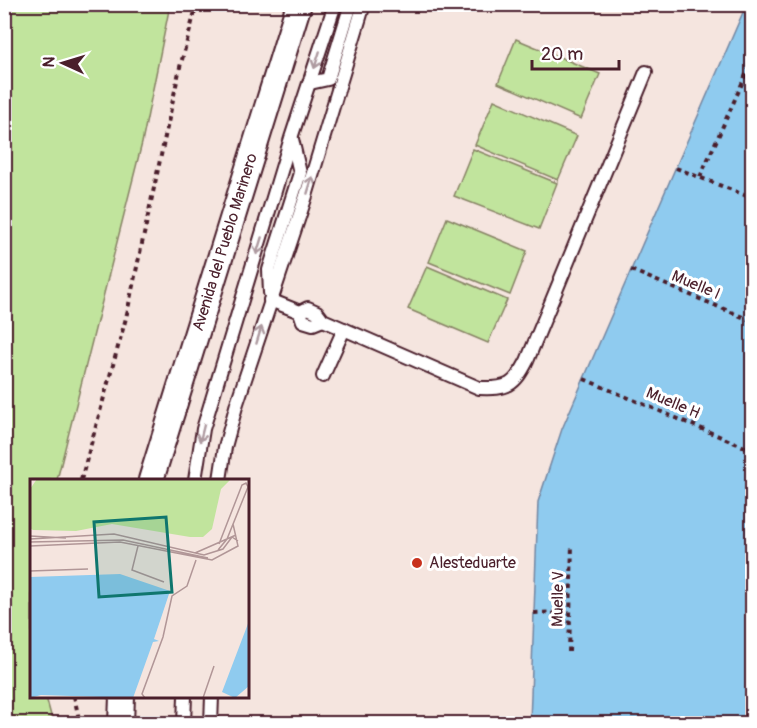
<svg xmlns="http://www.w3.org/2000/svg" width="757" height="728" font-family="Pangolin,sans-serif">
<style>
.green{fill:#c1e49d;stroke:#868264;stroke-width:1.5}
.water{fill:#8fcbef;stroke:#7386a1;stroke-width:1.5}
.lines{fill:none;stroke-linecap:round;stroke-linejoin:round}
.service-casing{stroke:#4a1f2b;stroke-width:16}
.minor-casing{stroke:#4a1f2b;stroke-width:28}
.path{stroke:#4a1f2b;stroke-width:4;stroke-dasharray:4.5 4.5;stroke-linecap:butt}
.service{stroke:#fff;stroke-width:12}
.minor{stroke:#fff;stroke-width:24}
.oneway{stroke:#ae9aa0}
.poi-dot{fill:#c8321e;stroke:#fff;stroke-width:2}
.labels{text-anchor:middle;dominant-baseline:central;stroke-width:6;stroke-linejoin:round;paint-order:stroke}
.street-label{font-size:16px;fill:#4a1f2b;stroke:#fff}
.poi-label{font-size:16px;fill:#4a1f2b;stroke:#fff;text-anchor:start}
.inset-road{fill:none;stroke:#b19697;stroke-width:1.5}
.view{fill:#0f766e;fill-opacity:0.15;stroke:#0f766e;stroke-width:3}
.inset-edge{fill:none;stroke:#4a1f2b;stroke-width:3}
</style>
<rect width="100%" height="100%" fill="#f5e5df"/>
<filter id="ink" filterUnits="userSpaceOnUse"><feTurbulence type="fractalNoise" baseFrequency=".0167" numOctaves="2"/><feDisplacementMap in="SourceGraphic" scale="12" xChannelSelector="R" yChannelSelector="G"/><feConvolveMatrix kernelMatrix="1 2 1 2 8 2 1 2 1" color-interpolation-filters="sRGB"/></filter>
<g filter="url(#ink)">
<!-- green -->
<g class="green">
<path d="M4,5H170L142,143L57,480H32V696L46,697L53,723H5Z"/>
<path d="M516,39L600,74L581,119L498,83Z"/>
<path d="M494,100L577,136L558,180L475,145Z"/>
<path d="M473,149L557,183L539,229L454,196Z"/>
<path d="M447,218L527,251L510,295L429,262Z"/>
<path d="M427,266L507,300L488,343L408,309Z"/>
</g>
<!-- water -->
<path class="water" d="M744,10L752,14V723H530L538,502L562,429Z"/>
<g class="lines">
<!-- service casing -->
<g class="service-casing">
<g id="service">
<path d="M310,83L328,79L351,4"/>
<path d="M270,293L269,270L300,173L292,139"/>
<path d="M270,300L300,312L308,308L317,312L323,320L479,388C508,389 514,386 527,361L646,72"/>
<path d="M300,312L303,321L313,324L323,320"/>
<path d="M323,376L344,329"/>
<path d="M195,480L203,429L291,138L335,4"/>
<path d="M220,480L225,447L237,403L306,196L364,4"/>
<path d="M184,724L185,696"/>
<path d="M211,724L212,696"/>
</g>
</g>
<!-- minor casing -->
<g class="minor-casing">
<g id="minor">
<path id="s1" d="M151,480L299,4"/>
<path d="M121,724L122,696"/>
</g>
</g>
<!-- path -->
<g class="path">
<path d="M676,168L752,198"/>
<path d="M700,177L749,68L752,70"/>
<path d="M631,270L752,321"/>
<path d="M584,379L752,450"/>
<path d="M81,480L126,318L180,67L197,4"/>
<path d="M534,613L569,612"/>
<path d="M569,652L572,545"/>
<path d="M74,696L80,724"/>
</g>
<!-- service -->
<use href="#service" class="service"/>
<!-- minor -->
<use href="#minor" class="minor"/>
</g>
<!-- one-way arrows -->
<defs><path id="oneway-shaft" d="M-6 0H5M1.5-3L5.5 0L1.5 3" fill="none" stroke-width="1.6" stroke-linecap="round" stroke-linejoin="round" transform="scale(1.5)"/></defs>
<g class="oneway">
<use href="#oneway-shaft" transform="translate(317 60) rotate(108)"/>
<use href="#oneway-shaft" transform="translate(310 185) rotate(-73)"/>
<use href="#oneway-shaft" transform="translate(259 246) rotate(107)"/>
<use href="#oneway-shaft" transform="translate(259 335) rotate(-73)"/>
<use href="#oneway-shaft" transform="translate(202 433) rotate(104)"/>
</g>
</g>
<!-- markers -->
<circle class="poi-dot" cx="417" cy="563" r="6"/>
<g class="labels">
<!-- street labels -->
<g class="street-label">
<text stroke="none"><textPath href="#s1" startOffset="249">Avenida del Pueblo Marinero</textPath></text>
<text transform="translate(696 285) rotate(23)">Muelle I</text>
<text transform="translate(673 403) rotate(23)">Muelle H</text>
<text transform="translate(558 599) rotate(-89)">Muelle V</text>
</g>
<!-- poi labels -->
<g class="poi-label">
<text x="429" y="563">Alesteduarte</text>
</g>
</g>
<!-- overview -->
<g transform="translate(30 479)">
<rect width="219" height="219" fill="#f5e5df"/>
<path d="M7,0H201L191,10L182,50L173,58H160L82,45L46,52L3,51L0,49V10Z" fill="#c1e49d"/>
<path d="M90,95L140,112L124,160L129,162L123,163L103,219L11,216L0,219V98ZM219,142V207L205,219L192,213Z" fill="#8fcbef"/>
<path class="inset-road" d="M0,57L36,59M0,60L84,55L174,76L193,70L202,58L208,62M0,63L93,61L178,79M0,67L90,63L182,81L208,67L203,45M108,67L102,91L134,103M188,71L197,60L218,8L216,4L212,6L189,65M165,74L206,56M0,92L58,90M115,219L112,215L133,158L142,117L157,107L166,81M173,219L184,187"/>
<path class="view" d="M136,38L142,113L69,118L64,43Z"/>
<rect width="219" height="219" class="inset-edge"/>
</g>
<!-- margin -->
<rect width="757" height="728" fill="none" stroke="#fff" stroke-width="24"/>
<rect x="12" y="12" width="733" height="704" fill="none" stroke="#4a1f2b" stroke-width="2" filter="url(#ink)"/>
<!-- north arrow -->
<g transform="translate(63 63) rotate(274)" stroke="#ffffff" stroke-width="4.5" paint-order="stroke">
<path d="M0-4.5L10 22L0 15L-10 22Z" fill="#4a1f2b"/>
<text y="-9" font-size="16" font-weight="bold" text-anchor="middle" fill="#4a1f2b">N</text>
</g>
<!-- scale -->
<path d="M532 60v9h87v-9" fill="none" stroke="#4a1f2b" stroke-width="3"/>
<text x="541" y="60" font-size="18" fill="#4a1f2b" stroke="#ffffff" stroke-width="4.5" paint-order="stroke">20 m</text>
</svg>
